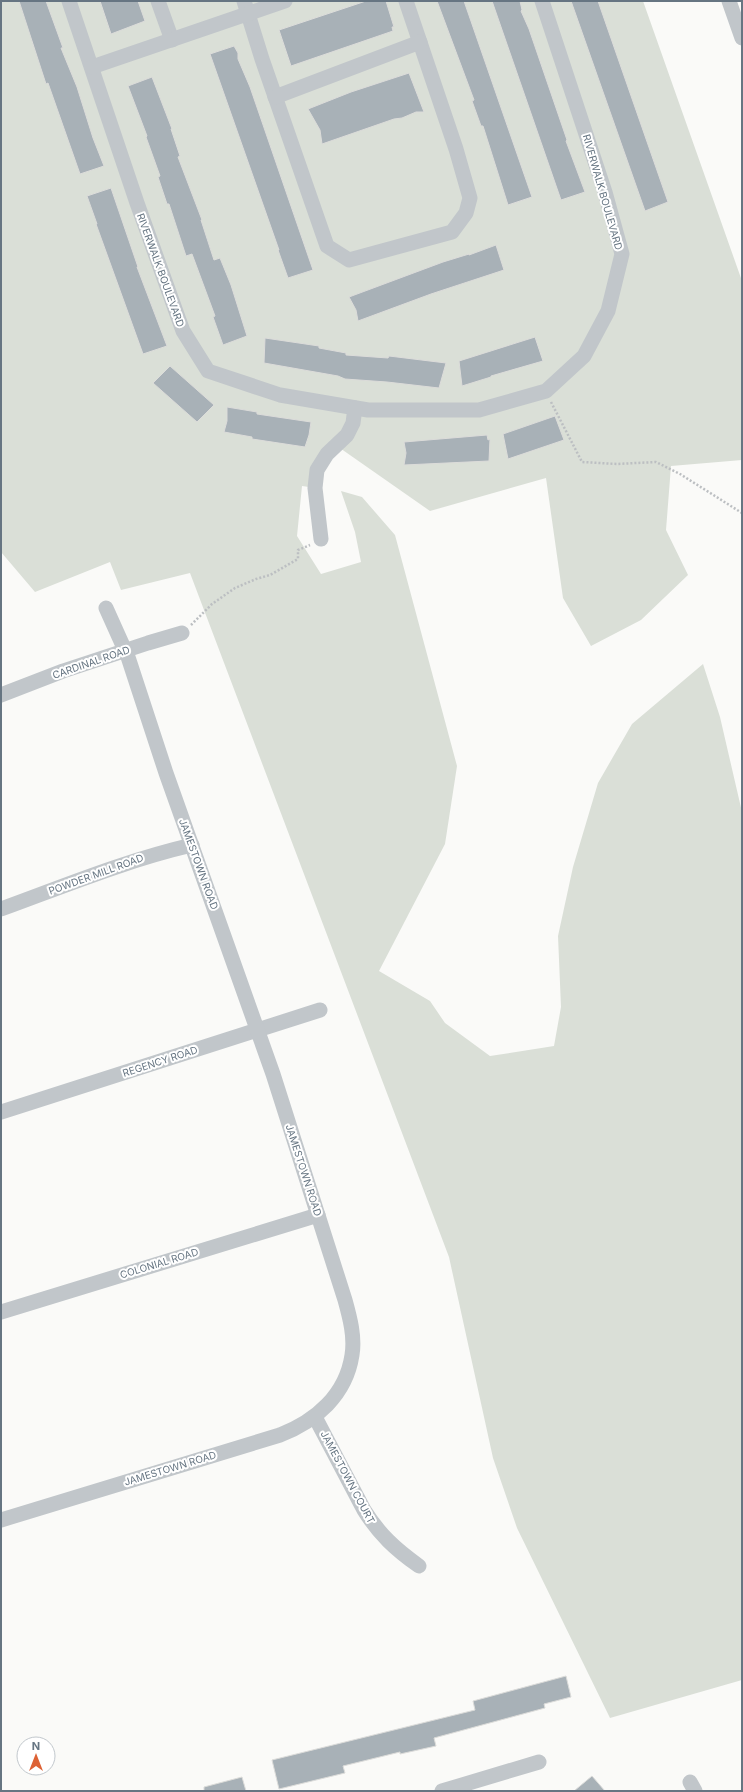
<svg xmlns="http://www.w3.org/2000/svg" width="743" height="1792" font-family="Inter,sans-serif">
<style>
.green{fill:#dadfd7}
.building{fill:#a8b1b7;stroke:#dcdcda}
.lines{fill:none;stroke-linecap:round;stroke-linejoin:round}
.path{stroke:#bcbfc2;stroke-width:2.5;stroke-dasharray:2 2;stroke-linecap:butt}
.minor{stroke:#c1c6ca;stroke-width:15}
.labels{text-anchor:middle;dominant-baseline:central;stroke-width:4;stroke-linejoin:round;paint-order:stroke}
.street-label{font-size:10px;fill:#667582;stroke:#fff}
</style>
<rect width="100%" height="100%" fill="#fafaf8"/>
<!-- green -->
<path class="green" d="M1,1H643L742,281V460L671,466L666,530L688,575L641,620L591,646L563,598L546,478L430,511L337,446L309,487L302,486L297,536L321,574L361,562L355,532L341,491L362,497L395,535L457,766L445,844L379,971L430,1001L445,1023L490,1056L554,1046L561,1007L558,936L573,867L598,783L632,724L703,664L720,717L742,812V1680L610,1718L517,1528L493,1458L449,1257L190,573L121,590L110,562L35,592L1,552Z"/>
<!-- building -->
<g class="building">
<path d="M19,1H46L63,48H61L77,87L93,138L104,166L80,174L48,83L46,84Z"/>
<path d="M100,1H138L145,21L111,34Z"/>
<path d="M366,1H386L394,27H392L393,31L291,66L279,30Z"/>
<path d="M437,1H464L532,197L508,205L483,126H481L472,101L474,100Z"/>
<path d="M492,1H520L522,10L521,11L529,29L567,140L566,141L585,192L561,200Z"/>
<path d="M571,1H598L668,202L645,211Z"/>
<path d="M234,46L238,53V59L250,87L313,270L288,278L278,250H279L210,54Z"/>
<path d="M409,73L424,112H416L402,118L394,119L322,144L320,130L308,109L351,92Z"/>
<path d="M152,77L172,129H171L180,156L178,157L202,220H201L214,260L220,258L231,285L247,336L223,345L213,317L215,316L192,254L186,256L169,204H167L158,177L160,176L146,137L147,136L128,86Z"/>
<path d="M111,188L138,267H137L167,346L143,354L96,224H97L87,196Z"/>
<path d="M496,245L504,270L431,294L358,321L356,310L349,297L443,262L469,254V255Z"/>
<path d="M535,337L543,361L491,376V377L462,386L459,361Z"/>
<path d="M265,338L319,346V348L346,353V355L388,358L389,356L446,363L439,388L387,382L345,379L338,376L264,363Z"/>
<path d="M170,366L214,405L197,422L153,383Z"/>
<path d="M227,407L257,412V414L311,422L309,435L305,447L252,439V437L224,432L227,421Z"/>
<path d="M555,416L564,440L508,459L503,434Z"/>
<path d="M487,435L488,440L490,439L489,461L404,465L406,453L404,442Z"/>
<path d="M566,1676L571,1697L544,1704L545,1708L434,1738L436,1746L400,1754V1752L343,1766L345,1773L279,1789L272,1760L475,1710L473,1701Z"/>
<path d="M592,1776L605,1791H574Z"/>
<path d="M242,1777L246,1791H204V1787Z"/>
</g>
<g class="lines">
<!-- path -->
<g class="path">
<path d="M551,402L582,462L617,464L656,462L680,474L742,513"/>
<path d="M191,625L212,604L235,588L256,579L270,575L298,559V550L310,545"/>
</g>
<!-- minor -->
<g class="minor">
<path d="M69,1L137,203L183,331L208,371L280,395L368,410H479L546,391L584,356L608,311L622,254L605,192L542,1"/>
<path d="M158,1L172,40"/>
<path d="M244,1L262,59L327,246L349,260L452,232L466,213L470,198L456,149L406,1"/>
<path d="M729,1L742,38"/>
<path d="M92,67L285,1"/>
<path d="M275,97L420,42"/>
<path d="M321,539L315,488L317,470L327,454L347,435L353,423L355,408"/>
<path d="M1,695L63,671L148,643L182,633"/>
<path d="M1,909C64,886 127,860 192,845"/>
<path d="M1,1112L320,1010"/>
<path d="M1,1312L318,1215"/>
<path d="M315,1417L364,1510C379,1534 395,1549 419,1566"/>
<path d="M1,1520L280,1435C316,1421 346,1395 352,1355C355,1337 350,1318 345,1300L273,1074L166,773L128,657L106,608"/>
<path d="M690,1782L695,1791"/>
<path d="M442,1791L539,1762"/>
</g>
</g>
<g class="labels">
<!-- street labels -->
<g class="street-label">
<text transform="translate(603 192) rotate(74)">RIVERWALK BOULEVARD</text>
<text transform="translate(161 270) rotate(70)">RIVERWALK BOULEVARD</text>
<text transform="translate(91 662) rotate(-19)">CARDINAL ROAD</text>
<text transform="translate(199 864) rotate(70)">JAMESTOWN ROAD</text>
<text transform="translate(96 874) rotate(-20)">POWDER MILL ROAD</text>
<text transform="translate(160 1061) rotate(-18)">REGENCY ROAD</text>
<text transform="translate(304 1170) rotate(72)">JAMESTOWN ROAD</text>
<text transform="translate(159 1263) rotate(-17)">COLONIAL ROAD</text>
<text transform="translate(170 1468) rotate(-17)">JAMESTOWN ROAD</text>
<text transform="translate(348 1477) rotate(62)">JAMESTOWN COURT</text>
</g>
</g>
<!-- border -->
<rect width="743" height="1792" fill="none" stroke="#667582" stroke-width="4"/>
<!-- north arrow -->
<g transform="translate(36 1756)"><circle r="19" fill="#ffffff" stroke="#c2c8cd"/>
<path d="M0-3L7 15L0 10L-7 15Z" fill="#dd6235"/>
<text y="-6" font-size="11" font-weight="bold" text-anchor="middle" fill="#667582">N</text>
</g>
</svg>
